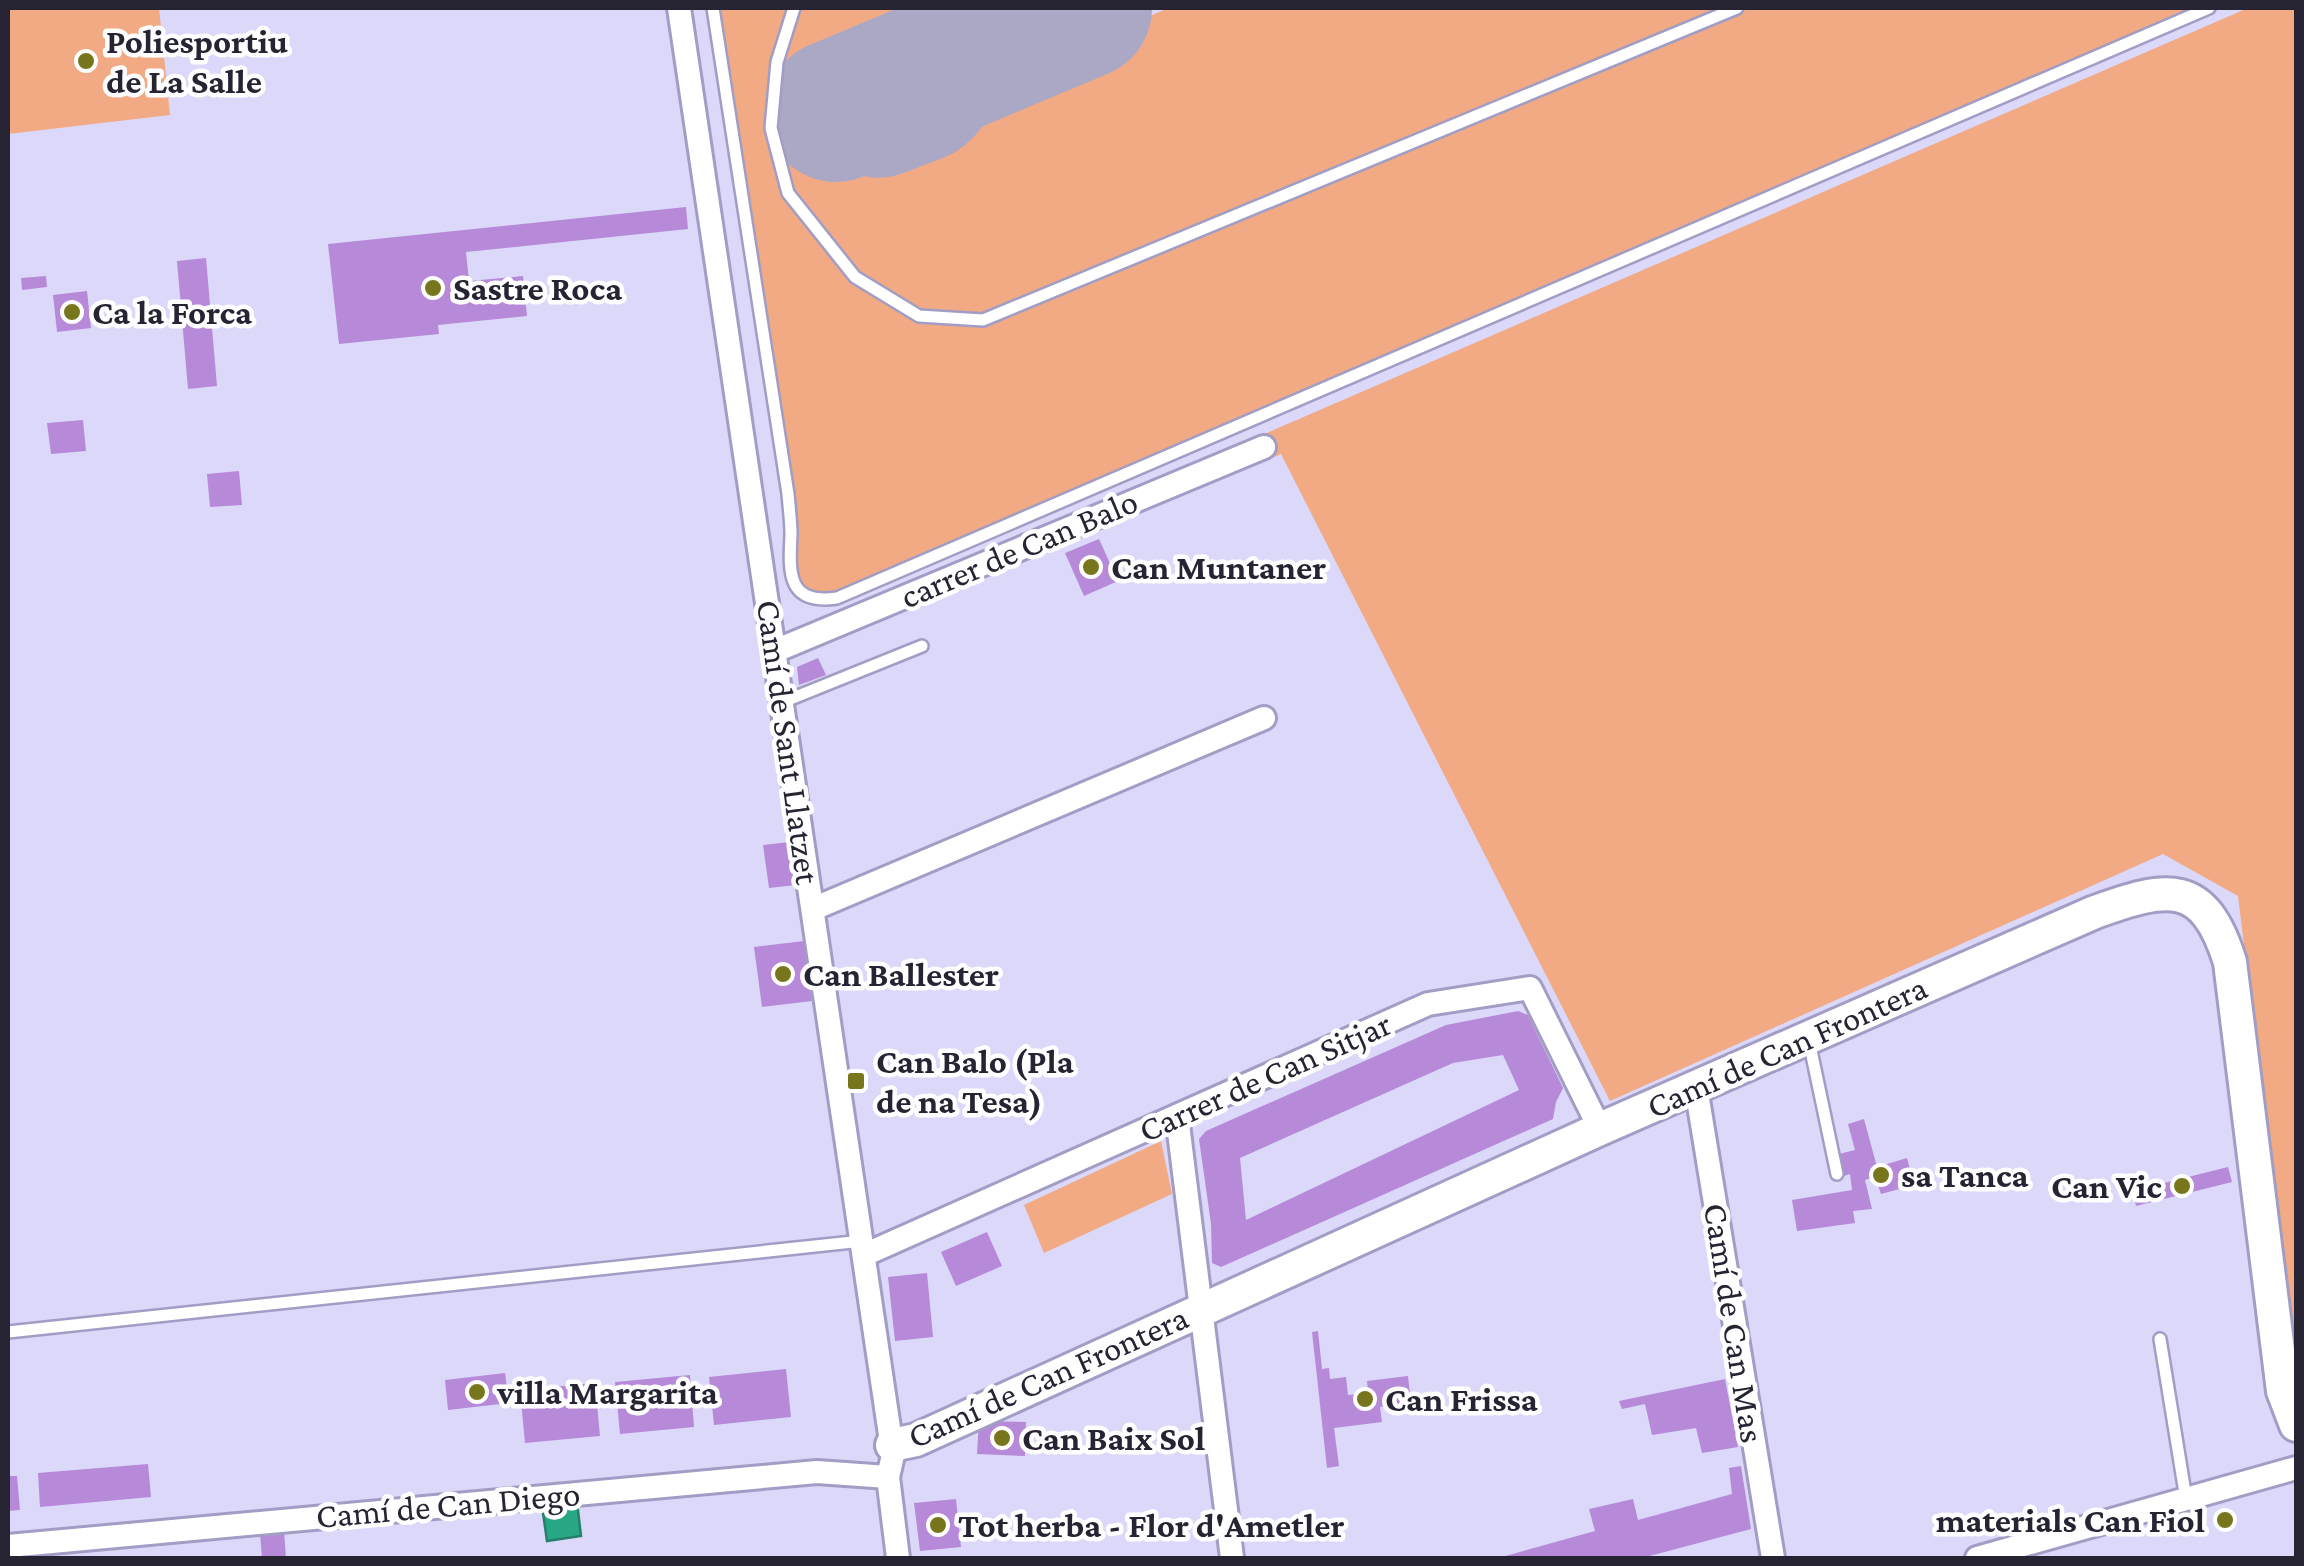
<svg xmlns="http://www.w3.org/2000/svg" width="2304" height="1566" font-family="'Crimson Pro',serif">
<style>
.green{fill:#f1aa83}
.water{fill:#27a784;stroke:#27806c;stroke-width:2.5}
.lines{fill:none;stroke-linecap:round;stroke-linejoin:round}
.taxiway{stroke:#aba8c6;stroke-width:58}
.runway{stroke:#aba8c6;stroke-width:142}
.building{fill:#b68ad8;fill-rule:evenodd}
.lane-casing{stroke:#a19dc4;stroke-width:16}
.street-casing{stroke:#a19dc4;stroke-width:28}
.secondary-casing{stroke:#a19dc4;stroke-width:38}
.lane{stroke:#fff;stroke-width:11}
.street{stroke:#fff;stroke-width:22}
.secondary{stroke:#fff;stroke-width:32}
.poi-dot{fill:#77761d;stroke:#fefefe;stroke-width:4}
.labels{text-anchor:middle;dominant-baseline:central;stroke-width:9;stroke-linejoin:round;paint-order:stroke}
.poi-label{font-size:35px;font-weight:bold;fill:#262433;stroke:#fefefe;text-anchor:start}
.street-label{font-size:35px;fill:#262433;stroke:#fefefe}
</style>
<rect width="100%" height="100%" fill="#dbd8fa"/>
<!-- green -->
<g class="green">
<path d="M8,8H159L170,115L8,134Z"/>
<path d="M713,8H991L816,82L857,179L956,136L997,79L1169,8H2208L837,598L800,592L790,544Z"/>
<path d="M2248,8H2296V1372L2238,896L2163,854L1610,1101L1281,454L1272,458L1262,435Z"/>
<path d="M1161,1141L1172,1194L1044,1253L1024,1205Z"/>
</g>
<!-- water -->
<path class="water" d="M577,1502L581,1536L547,1541L542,1506Z"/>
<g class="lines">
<!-- taxiway -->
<path class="taxiway" d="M1016,38C986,59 967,110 942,126C931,133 917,136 906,141C890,147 879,153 863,145C826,125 843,79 876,68C901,60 926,72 952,65C974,58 995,47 1016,38Z"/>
<!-- runway -->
<path class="runway" d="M836,111L1081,8"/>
</g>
<!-- building -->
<g class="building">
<path d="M686,207L688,229L466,252L469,281L523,276L527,316L438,325L439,334L339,344L328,244Z"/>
<path d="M206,258L217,386L188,389L177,261Z"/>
<path d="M46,276L47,287L22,290L21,278Z"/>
<path d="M87,291L91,328L57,332L53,295Z"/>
<path d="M83,420L86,451L51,454L47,423Z"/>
<path d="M239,471L242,505L210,507L207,474Z"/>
<path d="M1099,539L1118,581L1084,596L1065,553Z"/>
<path d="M818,658L826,675L799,685L797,667Z"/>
<path d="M790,842L796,885L769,888L763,845Z"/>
<path d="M804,941L812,1001L762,1007L754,947Z"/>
<path d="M1518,1011L1528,1015L1563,1088L1556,1102L1553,1119L1221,1267L1212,1263L1211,1224L1199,1139L1206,1131L1446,1025ZM1503,1055L1519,1090L1246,1220L1240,1158L1453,1063Z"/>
<path d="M1864,1119L1877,1167L1907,1158L1914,1185L1881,1194L1875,1177L1865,1180L1872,1209L1853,1211L1855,1223L1797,1231L1792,1200L1852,1190L1850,1174L1844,1176L1839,1154L1855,1150L1848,1124Z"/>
<path d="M2228,1167L2232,1182L2136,1206L2132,1191Z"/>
<path d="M987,1232L1002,1266L956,1286L941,1252Z"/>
<path d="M927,1273L933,1337L895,1341L888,1277Z"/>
<path d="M1318,1331L1322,1369L1329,1368L1330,1379L1346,1377L1348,1395L1368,1393L1367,1381L1408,1376L1411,1403L1380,1407L1382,1422L1334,1428L1339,1466L1327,1468L1312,1332Z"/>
<path d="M786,1369L791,1417L714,1425L709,1377Z"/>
<path d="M505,1373L509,1403L448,1410L445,1380Z"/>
<path d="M690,1375L694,1427L620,1434L615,1382Z"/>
<path d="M1725,1379L1738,1447L1702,1453L1696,1428L1652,1435L1645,1404L1622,1409L1619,1401Z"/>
<path d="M595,1383L600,1436L525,1443L520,1390Z"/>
<path d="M979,1421L1026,1422L1025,1456L977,1454Z"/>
<path d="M148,1464L151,1497L40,1507L38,1473Z"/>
<path d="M1741,1466L1751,1529L1642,1558H1498L1595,1531L1589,1509L1633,1499L1638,1520L1732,1494L1729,1468Z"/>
<path d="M8,1476H17L20,1510L8,1511Z"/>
<path d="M956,1499L961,1547L920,1551L914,1503Z"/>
<path d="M284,1531L286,1558H262L260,1533Z"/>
</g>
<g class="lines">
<!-- lane casing -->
<g class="lane-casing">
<g id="lane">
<path d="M713,8L788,494C789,507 791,521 791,535C789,573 787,605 837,598L2209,8"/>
<path d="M794,8L777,62L771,128L788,193L855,277L919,316L983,320L1737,8"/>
<path d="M783,702L922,646"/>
<path d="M1809,1041L1837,1174"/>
<path d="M8,1332L862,1241"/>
<path d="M2160,1339L2186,1499"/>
</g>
</g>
<!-- street casing -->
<g class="street-casing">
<g id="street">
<path d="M679,8L893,1455L888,1477L898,1558"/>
<path d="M775,651L1264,447"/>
<path d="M813,909L1264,718"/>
<path d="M1696,1087L1773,1558"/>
<path d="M1177,1116L1232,1558"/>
<path d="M864,1255L1428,1004L1530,988L1600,1129"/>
<path d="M8,1546L817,1472L888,1477"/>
<path d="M1977,1558L2296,1468"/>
</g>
</g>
<!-- secondary casing -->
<g class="secondary-casing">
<path id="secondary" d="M892,1445L916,1440L1600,1129L2095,912C2167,886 2204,878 2230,962L2283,1391L2296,1425"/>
</g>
<!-- lane -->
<use href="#lane" class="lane"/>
<!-- street -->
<use href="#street" class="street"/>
<!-- secondary -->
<use href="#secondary" class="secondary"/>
</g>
<!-- markers -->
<g class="poi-dot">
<circle cx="86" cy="61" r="10"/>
<circle cx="433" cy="288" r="10"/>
<circle cx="72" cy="312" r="10"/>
<circle cx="1091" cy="567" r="10"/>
<circle cx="783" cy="974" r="10"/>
<rect x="846" y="1071" width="20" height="20" rx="5"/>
<circle cx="1881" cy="1175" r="10"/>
<circle cx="2182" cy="1186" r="10"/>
<circle cx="477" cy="1392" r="10"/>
<circle cx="1365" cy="1399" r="10"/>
<circle cx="1002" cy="1438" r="10"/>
<circle cx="2225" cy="1520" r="10"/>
<circle cx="938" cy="1525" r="10"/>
</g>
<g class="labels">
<!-- poi labels -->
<g class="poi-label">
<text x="106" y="41">Poliesportiu<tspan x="106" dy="40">de La Salle</tspan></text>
<text x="453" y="288">Sastre Roca</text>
<text x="92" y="312">Ca la Forca</text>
<text x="1111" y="567">Can Muntaner</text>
<text x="803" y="974">Can Ballester</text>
<text x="876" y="1061">Can Balo (Pla<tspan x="876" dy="40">de na Tesa)</tspan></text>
<text x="1901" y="1175">sa Tanca</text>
<text x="2162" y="1186" text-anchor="end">Can Vic</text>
<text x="497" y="1392">villa Margarita</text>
<text x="1385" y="1399">Can Frissa</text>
<text x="1022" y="1438">Can Baix Sol</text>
<text x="2205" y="1520" text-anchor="end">materials Can Fiol</text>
<text x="958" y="1525">Tot herba - Flor d'Ametler</text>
</g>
<!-- street labels -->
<g class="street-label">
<text transform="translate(1019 549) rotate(-23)">carrer de Can Balo</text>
<text transform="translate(788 742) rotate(82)">Camí de Sant Llatzet</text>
<text transform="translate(1787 1047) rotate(-24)">Camí de Can Frontera</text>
<text transform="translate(1265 1077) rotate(-24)">Carrer de Can Sitjar</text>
<text transform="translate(1734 1323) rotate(81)">Camí de Can Mas</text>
<text transform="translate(1048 1377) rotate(-24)">Camí de Can Frontera</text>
<text transform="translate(448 1505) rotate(-5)">Camí de Can Diego</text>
</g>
</g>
<!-- border -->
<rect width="2304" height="1566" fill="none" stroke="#262433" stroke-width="20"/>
</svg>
